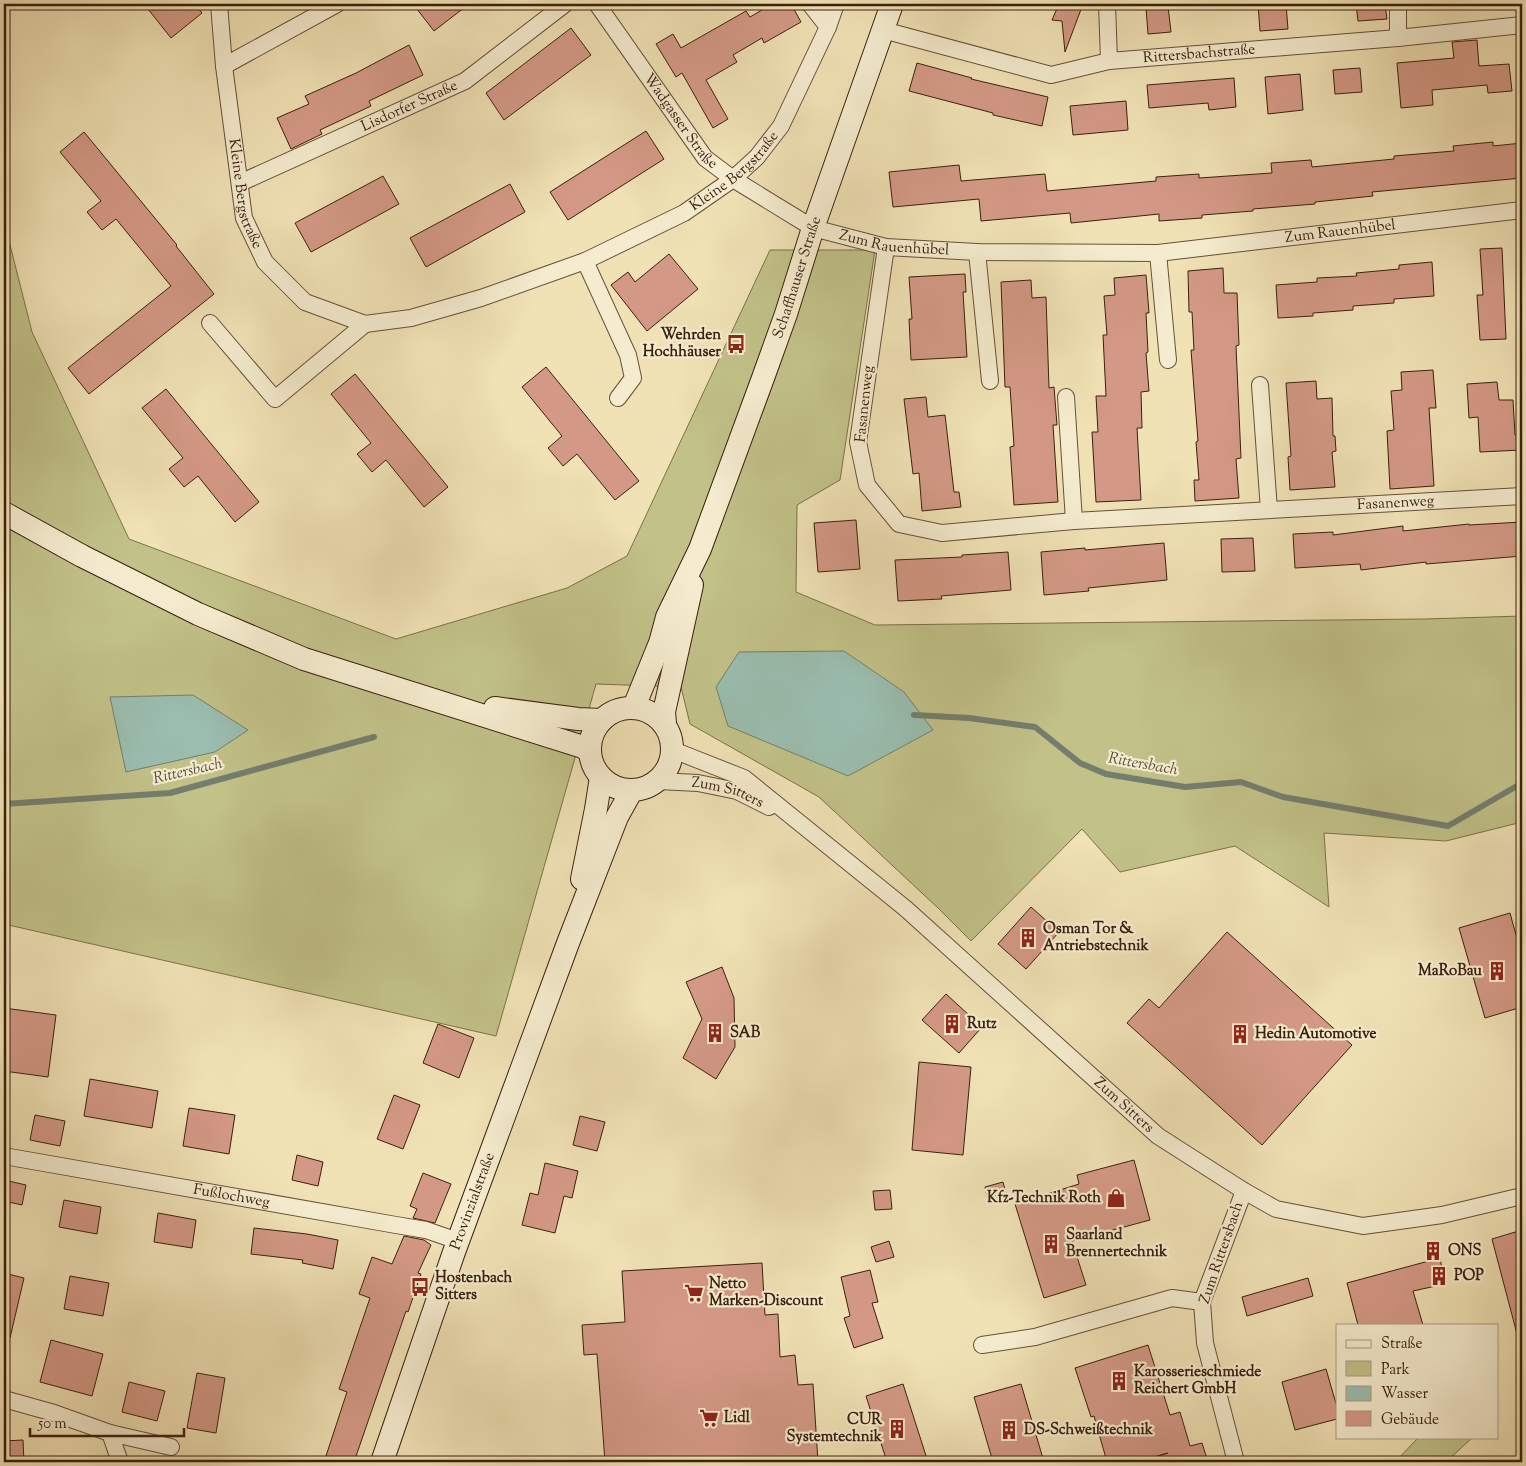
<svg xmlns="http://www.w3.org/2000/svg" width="1526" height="1466" font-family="'Sorts Mill Goudy',serif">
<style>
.green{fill:#c1c188;stroke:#7e704a}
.water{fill:#9abdaf;stroke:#747e6e}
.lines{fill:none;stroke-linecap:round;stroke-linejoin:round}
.stream{stroke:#747e6e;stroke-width:6}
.building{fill:#d49986;stroke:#3b200d}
.street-casing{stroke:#685037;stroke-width:18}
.secondary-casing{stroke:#3b200d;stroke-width:24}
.street{stroke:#f5eccf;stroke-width:16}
.secondary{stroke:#f5eccf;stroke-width:22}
.labels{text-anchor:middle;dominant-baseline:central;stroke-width:4.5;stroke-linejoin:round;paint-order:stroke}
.street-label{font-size:15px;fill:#3b200d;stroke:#f5eccf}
.poi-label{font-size:15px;font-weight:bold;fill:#3b200d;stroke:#f5eccf;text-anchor:start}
.water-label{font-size:16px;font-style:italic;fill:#584f3e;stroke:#f5eccf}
</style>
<rect width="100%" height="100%" fill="#f0e2b5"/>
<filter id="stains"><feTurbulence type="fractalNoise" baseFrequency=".004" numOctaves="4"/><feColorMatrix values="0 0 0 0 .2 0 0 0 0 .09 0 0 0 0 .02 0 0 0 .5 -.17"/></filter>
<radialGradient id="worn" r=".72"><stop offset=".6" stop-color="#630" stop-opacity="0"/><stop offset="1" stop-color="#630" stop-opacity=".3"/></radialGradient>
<!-- green -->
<g class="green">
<path d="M4,221L32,332L129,539L396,639L567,588L627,556L770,250H875L840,480L797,505L796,592L875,625L1425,619L1522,616V822L1446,841L1324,833L1329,907L1235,846L1120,872L1082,829L971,941L938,908L819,797L690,724L681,687L596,684L496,1036L4,924Z"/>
<path d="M1419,1437H1473L1446,1462H1395Z"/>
</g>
<!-- water -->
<g class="water">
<path d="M844,651L904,692L933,730L848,776L728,726L716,687L739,652Z"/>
<path d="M193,695L248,730L215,752L126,772L110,697Z"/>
</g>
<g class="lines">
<!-- stream -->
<g class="stream">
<path d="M914,715L969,718L1035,727L1080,763L1106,774L1185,787L1241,782L1283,797L1448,826L1522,783"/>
<path d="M4,804L170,793L374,737"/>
</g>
</g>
<!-- building -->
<g class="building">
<path d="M144,4H195L202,13L171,38Z"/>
<path d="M413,4H469L434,31Z"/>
<path d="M772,4H791L801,22L764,43L762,38L733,55L737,62L706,80L728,119L713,128L682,73L676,77L656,44L673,34L681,48L746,11L750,17Z"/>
<path d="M1059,4H1083L1065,52L1062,21L1052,20Z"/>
<path d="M1258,4H1286L1288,29L1260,31Z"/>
<path d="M1356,4H1385L1387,19L1358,21Z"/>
<path d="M1168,6L1171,32L1148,34L1146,8Z"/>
<path d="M571,28L591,55L504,120L486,93Z"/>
<path d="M1477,40L1479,66L1509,64L1512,91L1488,93L1487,85L1432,90L1433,105L1401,108L1397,63L1454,58L1452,42Z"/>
<path d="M409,45L423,75L369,101L371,106L320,130L322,134L291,149L277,118L309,104L305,96L356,73Z"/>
<path d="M917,63L972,78L971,79L1048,97L1042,126L993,115V113L909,91Z"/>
<path d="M1360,68L1362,92L1335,94L1333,70Z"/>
<path d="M1300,74L1303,110L1268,114L1265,77Z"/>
<path d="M1234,78L1236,107L1209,110L1208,103L1149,108L1147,85Z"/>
<path d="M1126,101L1128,130L1073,135L1070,106Z"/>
<path d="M646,131L664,159L568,220L550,192Z"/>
<path d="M84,132L177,245L176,246L214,294L89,394L68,368L171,286L116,219L102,230L87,212L101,201L60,152Z"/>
<path d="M1493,142V146L1522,143V178L1372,192L1373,196L1315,202V204L1253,209V211L1202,215V218L1159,221V214L1071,223L1070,213L981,221L979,199L893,207L889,172L959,165L961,181L1045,174L1047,191L1156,181V177L1199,174V178L1272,173L1271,163L1311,160L1312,167L1394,159V156L1454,151L1453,146Z"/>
<path d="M383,176L399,204L311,252L295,223Z"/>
<path d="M510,184L525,212L426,267L410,238Z"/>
<path d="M1502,248L1506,339L1480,340L1477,295H1483L1480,249Z"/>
<path d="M669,254L698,289L647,331L611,285L628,272L635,282Z"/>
<path d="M1432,262L1434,296L1394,299V303L1353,306V310L1313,313V316L1278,318L1276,285L1317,282V278L1357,276L1356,273L1399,269V265Z"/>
<path d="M1223,268L1224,293H1237L1239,345L1236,346L1241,458L1236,459L1239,498L1195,501L1194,480H1199L1196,442L1198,441L1191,350H1194L1192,312H1189L1188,271Z"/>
<path d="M965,274L966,292H963L967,357L911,360L909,319H912L909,277Z"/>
<path d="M1146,275L1149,313H1146L1148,352L1146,353L1149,391L1141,392L1142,428H1137L1141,500L1096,502L1092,432H1098L1096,396H1106L1103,335H1107L1104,296L1115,295L1114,278Z"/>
<path d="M1031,280L1032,298L1046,297L1049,388L1054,387L1057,425H1053L1058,502L1014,505L1010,447L1014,446L1010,387H1005L1001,282Z"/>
<path d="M546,367L639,481L615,500L577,454L563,466L548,448L562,436L522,387Z"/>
<path d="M1433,370L1436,408H1429L1434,486L1390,489L1387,431L1394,430L1391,391L1402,390L1401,372Z"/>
<path d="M355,374L448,487L424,507L386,460L372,472L357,454L371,443L331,394Z"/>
<path d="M1316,381L1317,399L1332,398L1333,436H1335L1336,451L1332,452L1335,487L1290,490L1288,457L1291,456L1286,383Z"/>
<path d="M1497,382L1499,400H1513L1515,435L1522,434V450L1480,452L1478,417L1469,418L1467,384Z"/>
<path d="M166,389L259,502L235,522L198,476L184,487L169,469L183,458L142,408Z"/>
<path d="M926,397L928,417L945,415L954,492H959L961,507L922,511L919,473L913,474L904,399Z"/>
<path d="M856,520L860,569L818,572L814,523Z"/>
<path d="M1522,522V556L1426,564V562L1361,570L1360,564L1295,568L1293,534L1333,532V535L1403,526V531L1469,524V525Z"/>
<path d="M1253,538L1255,571L1222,572L1221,539Z"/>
<path d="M1164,543L1167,580L1088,588L1089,591L1044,595L1041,552L1085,548V550Z"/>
<path d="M1008,552L1011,590L941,596L942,599L898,601L895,560L962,557V555Z"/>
<path d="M1031,907L1059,932L1026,969L998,944Z"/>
<path d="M1510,913L1516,935L1522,933V1007L1485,1018L1459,928Z"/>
<path d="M1227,932L1352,1045L1262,1145L1127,1023L1149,999L1159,1008Z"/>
<path d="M722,967L734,998L735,1047L716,1079L683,1058L702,1019L686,982Z"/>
<path d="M946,994L982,1027L959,1053L922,1020Z"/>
<path d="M4,1008L56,1015L48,1077L4,1071Z"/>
<path d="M438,1024L474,1038L459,1078L423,1063Z"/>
<path d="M919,1062L971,1067L963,1155L912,1150Z"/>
<path d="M90,1079L158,1091L152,1128L84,1116Z"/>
<path d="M394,1095L420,1105L403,1149L377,1139Z"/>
<path d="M189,1108L235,1115L229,1154L183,1146Z"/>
<path d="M35,1115L65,1121L60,1146L30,1140Z"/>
<path d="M580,1116L605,1122L597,1151L573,1145Z"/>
<path d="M297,1155L323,1162L318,1186L292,1180Z"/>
<path d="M1134,1160L1150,1220L1072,1241L1086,1285L1044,1298L1015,1204L1079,1184L1077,1175Z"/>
<path d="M545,1163L578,1171L572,1198L564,1196L555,1233L522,1225L530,1193L538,1195Z"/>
<path d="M423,1173L451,1184L435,1223L413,1218L417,1209L410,1206Z"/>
<path d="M4,1180L26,1185L22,1205L4,1201Z"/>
<path d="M1003,1182L1007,1197L988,1201L985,1187Z"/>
<path d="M890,1190L892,1209L875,1210L873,1191Z"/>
<path d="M64,1200L101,1207L97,1234L59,1227Z"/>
<path d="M158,1213L196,1220L192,1248L154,1242Z"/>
<path d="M254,1228L307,1234L338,1240L333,1269L302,1263L303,1260L251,1254Z"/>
<path d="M1522,1230V1333L1517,1334L1492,1239Z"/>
<path d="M404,1236L424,1240L431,1245L418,1273L421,1274L408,1312L406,1311L354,1462H324L347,1392L339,1389L370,1298L359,1294L372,1257L392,1264Z"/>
<path d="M889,1241L894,1257L876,1262L871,1247Z"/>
<path d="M1440,1258L1445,1284L1413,1291L1423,1325H1358L1347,1283Z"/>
<path d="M762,1263L765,1315L778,1314L780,1357L795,1355L798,1385L813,1384L818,1462H740L739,1457L661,1462H605L597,1354L584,1355L582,1325L625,1322L622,1271Z"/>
<path d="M870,1270L878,1302L872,1303L883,1338L854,1348L844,1318L850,1316L841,1277Z"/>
<path d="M4,1273L24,1278L10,1338L4,1337Z"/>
<path d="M70,1276L109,1283L103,1316L64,1309Z"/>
<path d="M1308,1278L1313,1296L1247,1316L1242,1297Z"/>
<path d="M51,1340L103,1354L92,1396L40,1382Z"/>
<path d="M1148,1345L1170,1415L1180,1412L1190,1446L1202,1443L1208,1462H1151V1458L1168,1453L1137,1462H1107L1094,1416L1091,1417L1075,1368Z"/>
<path d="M1326,1369L1337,1407V1419L1295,1430L1282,1382Z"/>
<path d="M197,1373L225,1378L216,1433L187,1428Z"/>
<path d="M129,1382L165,1391L157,1421L122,1412Z"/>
<path d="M903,1384L928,1462H887L866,1396Z"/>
<path d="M1021,1384L1044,1462H993L974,1397Z"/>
<path d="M23,1440L24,1462H4V1441Z"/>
</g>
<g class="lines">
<!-- street casing -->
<g class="street-casing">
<g id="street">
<path id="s1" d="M219,4L224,66L244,218L265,262L305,302L365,324L411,318L481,298L585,261L684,213L733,179L757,157L781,126L828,27L836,4"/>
<path id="s2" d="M597,4L705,158L733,179L813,228L886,247L977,252L1158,253L1522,210"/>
<path d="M810,4L828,27"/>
<path d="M1107,4L1109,61"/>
<path d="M1398,4V38"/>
<path id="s3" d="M883,30L1051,75L1109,61L1398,38L1522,25"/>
<path d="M224,66L337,4"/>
<path id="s4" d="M240,183L465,81L565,4"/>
<path id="s5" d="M886,247L858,442L867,485L899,524L942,533L1074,521L1522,496"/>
<path d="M977,252L990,381"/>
<path d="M1158,253L1168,360"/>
<path d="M585,261L628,355L633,378L618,398"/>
<path d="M210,323L275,399L365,324"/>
<path d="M1260,385L1269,510"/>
<path d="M1066,397L1074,521"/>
<path id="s6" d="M673,750L744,778L905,908L1158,1136L1244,1191L1276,1209L1363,1226L1442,1215L1522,1196"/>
<path id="s7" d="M658,781L698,783L737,791L769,807"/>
<path id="s8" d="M4,1156L396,1225L426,1230L458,1241"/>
<path d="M982,1345L1035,1337L1172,1298L1202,1302"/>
<path d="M4,1399L54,1413L110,1433L120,1462"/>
<path d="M110,1433L171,1447"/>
<path d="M1236,1462L1205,1343L1202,1302L1244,1191"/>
</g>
</g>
<!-- secondary casing -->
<g class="secondary-casing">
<g id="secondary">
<path d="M4,513L82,556L198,614L304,659L583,747L590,752"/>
<path id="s9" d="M634,707L660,643L667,617L700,549L763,378L786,314L813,228L892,4"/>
<circle cx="631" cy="749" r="41"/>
<path d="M495,708L578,719L602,720"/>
<path d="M665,723L664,712L692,585"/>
<path d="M582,879L596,809L601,777"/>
<path id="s10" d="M382,1462L454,1252L568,943L617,817L632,790"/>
</g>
</g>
<!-- street -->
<use href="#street" class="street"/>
<!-- secondary -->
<use href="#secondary" class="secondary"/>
</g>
<!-- icons -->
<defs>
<g id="bus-bare" transform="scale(1.5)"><path d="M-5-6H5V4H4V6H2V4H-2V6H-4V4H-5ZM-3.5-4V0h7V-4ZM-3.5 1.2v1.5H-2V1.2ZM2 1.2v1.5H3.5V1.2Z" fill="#8f2418" stroke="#f5eccf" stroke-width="2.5" paint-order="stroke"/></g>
<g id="building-bare" transform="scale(1.5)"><path d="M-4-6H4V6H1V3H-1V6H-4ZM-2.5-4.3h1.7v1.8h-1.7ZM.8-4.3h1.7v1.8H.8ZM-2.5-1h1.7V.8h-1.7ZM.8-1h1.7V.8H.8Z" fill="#8f2418" stroke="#f5eccf" stroke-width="2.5" paint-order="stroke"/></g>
<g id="shop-bare" transform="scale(1.5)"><path d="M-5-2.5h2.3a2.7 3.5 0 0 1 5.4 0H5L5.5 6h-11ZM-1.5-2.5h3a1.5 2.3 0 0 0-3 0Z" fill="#8f2418" stroke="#f5eccf" stroke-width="2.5" paint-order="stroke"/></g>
<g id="supermarket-bare" transform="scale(1.5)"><path d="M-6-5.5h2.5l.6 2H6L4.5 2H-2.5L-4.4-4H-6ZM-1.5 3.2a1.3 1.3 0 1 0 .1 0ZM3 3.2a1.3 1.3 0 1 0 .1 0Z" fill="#8f2418" stroke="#f5eccf" stroke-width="2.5" paint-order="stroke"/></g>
</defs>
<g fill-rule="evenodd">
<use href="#bus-bare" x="736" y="344"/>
<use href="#building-bare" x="1028" y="938"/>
<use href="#building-bare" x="1497" y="971"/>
<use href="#building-bare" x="952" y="1024"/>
<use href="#building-bare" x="715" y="1033"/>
<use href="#building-bare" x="1240" y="1034"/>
<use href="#shop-bare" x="1116" y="1198"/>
<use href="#building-bare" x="1051" y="1244"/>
<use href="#building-bare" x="1433" y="1251"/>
<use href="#building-bare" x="1439" y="1276"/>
<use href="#bus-bare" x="420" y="1287"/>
<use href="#supermarket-bare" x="694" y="1293"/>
<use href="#building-bare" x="1119" y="1381"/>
<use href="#supermarket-bare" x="709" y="1418"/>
<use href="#building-bare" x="897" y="1429"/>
<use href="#building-bare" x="1009" y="1430"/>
</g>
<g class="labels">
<!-- street labels -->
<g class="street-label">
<text stroke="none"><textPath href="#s3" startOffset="324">Rittersbachstraße</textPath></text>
<text stroke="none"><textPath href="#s4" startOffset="186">Lisdorfer Straße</textPath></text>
<text stroke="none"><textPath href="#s2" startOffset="144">Wadgasser Straße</textPath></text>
<text stroke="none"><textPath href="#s1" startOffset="790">Kleine Bergstraße</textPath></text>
<text stroke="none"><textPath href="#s1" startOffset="192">Kleine Bergstraße</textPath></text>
<text stroke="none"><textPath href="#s2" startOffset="848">Zum Rauenhübel</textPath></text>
<text stroke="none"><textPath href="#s2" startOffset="400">Zum Rauenhübel</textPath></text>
<text stroke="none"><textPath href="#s9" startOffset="460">Schaffhauser Straße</textPath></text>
<text transform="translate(865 404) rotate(-84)">Fasanenweg</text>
<text stroke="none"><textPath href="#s5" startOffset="790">Fasanenweg</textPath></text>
<text stroke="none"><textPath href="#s7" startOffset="71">Zum Sitters</textPath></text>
<text stroke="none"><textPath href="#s6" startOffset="578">Zum Sitters</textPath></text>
<text stroke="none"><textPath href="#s8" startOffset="231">Fußlochweg</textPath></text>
<text stroke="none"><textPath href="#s10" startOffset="276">Provinzialstraße</textPath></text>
<text transform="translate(1222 1253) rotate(-71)">Zum Rittersbach</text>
</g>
<!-- poi labels -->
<g class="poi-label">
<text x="721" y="335" text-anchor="end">Wehrden<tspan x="721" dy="17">Hochhäuser</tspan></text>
<text x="1043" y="929">Osman Tor &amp;<tspan x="1043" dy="17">Antriebstechnik</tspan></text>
<text x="1482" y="971" text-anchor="end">MaRoBau</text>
<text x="967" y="1024">Rutz</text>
<text x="730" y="1033">SAB</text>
<text x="1255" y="1034">Hedin Automotive</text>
<text x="1101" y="1198" text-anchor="end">Kfz-Technik Roth</text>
<text x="1066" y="1235">Saarland<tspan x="1066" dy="17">Brennertechnik</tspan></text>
<text x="1448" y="1251">ONS</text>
<text x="1454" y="1276">POP</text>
<text x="435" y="1278">Hostenbach<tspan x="435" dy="17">Sitters</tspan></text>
<text x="709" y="1284">Netto<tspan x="709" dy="17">Marken-Discount</tspan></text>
<text x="1134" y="1372">Karosserieschmiede<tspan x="1134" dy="17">Reichert GmbH</tspan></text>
<text x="724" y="1418">Lidl</text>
<text x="882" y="1420" text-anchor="end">CUR<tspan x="882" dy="17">Systemtechnik</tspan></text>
<text x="1024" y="1430">DS-Schweißtechnik</text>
</g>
<!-- water labels -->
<g class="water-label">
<text transform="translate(1143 765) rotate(10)">Rittersbach</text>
<text transform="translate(188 772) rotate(-13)">Rittersbach</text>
</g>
</g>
<!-- margin -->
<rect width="1526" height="1466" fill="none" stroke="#f0e2b5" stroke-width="20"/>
<rect x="5" y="5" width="1516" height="1456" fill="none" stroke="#3b200d" stroke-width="2.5"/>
<rect x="10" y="10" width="1506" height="1446" fill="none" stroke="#3b200d"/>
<!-- legend -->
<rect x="1336" y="1324" width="162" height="115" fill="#f5eccf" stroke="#ab9a81"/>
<rect x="1346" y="1340" width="25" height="8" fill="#f5eccf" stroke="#ab9a81"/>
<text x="1381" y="1348" font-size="15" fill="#3b200d">Straße</text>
<rect x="1346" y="1361" width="25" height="15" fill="#c1c188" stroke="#ab9a81"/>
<text x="1381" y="1374" font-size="15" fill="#3b200d">Park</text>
<rect x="1346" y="1386" width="25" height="15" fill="#9abdaf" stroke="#ab9a81"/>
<text x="1381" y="1398" font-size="15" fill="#3b200d">Wasser</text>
<rect x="1346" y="1411" width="25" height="15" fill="#d49986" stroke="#ab9a81"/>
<text x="1381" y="1424" font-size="15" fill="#3b200d">Gebäude</text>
<!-- scale -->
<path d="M30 1428v8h154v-8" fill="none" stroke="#3b200d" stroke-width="2.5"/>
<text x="38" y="1428" font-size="15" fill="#3b200d" stroke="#f5eccf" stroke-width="4" paint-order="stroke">50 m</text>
<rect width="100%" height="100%" filter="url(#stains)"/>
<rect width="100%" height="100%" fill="url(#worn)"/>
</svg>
